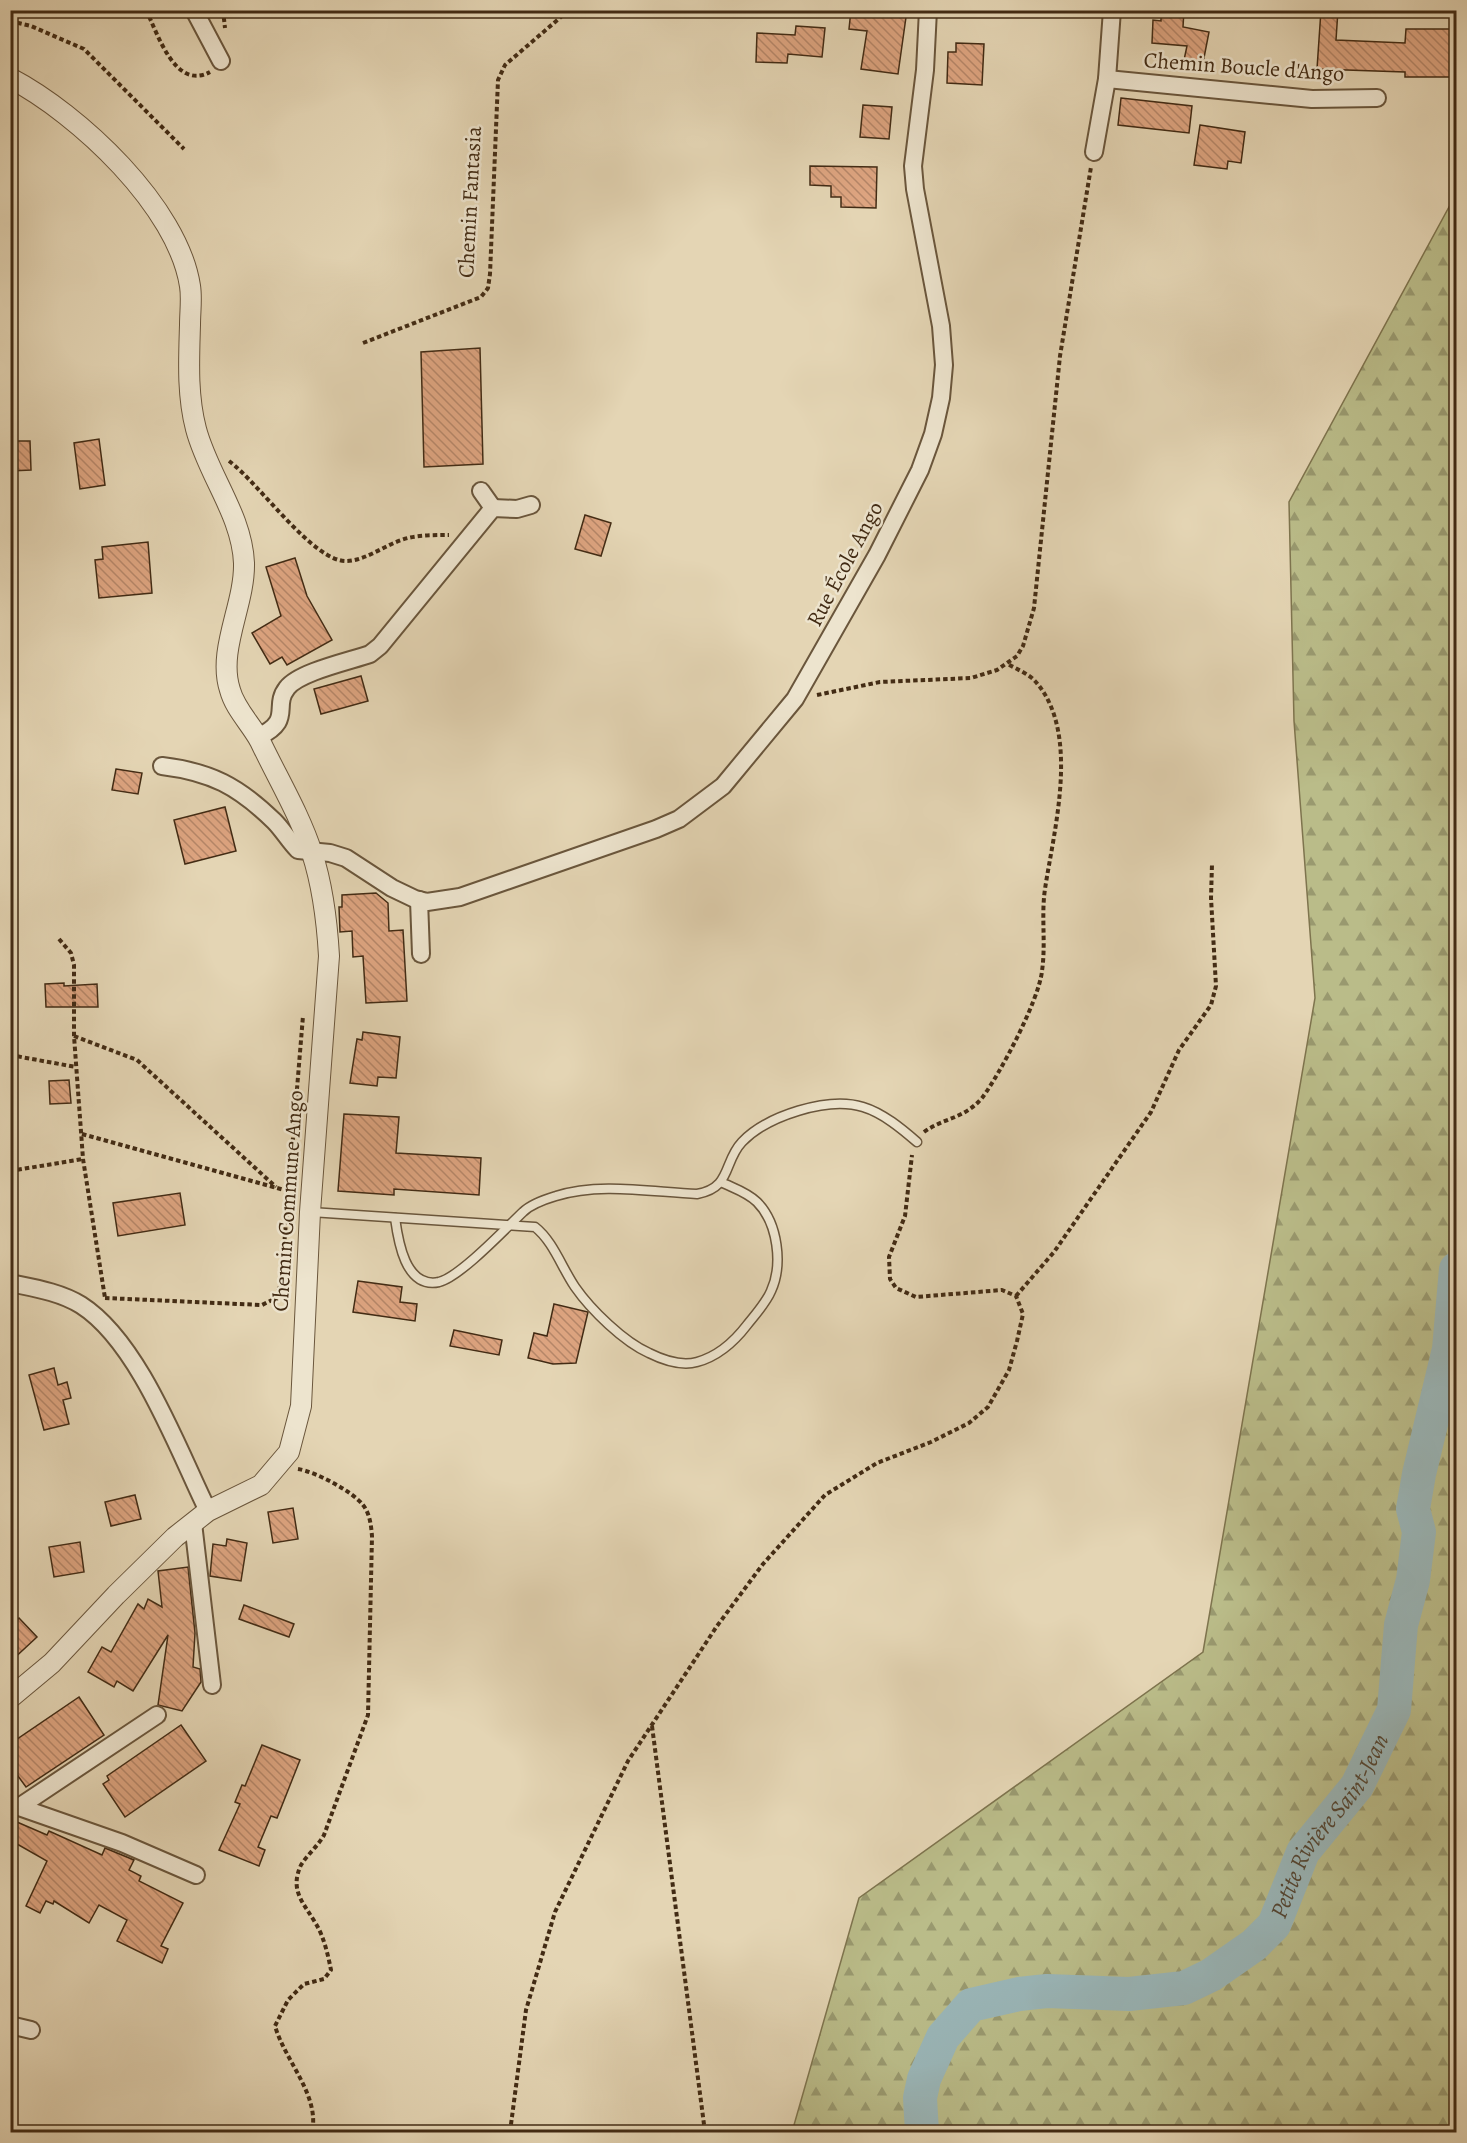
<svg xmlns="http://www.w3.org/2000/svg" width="1467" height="2143" font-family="Alegreya,serif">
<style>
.forest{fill:url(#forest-firs);stroke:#7e744e;stroke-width:1.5}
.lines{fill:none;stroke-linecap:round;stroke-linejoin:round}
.river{stroke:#9ab6b8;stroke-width:34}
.building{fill:url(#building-back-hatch);stroke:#422b14;stroke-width:1.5}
.service-casing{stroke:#6a563c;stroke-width:11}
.minor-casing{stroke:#6a563c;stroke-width:20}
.tertiary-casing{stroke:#6a563c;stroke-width:22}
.path{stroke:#422b14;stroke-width:4;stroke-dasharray:4.5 3;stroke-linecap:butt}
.service{stroke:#ede4ce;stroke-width:8}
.minor{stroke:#ede4ce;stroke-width:16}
.tertiary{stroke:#ede4ce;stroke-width:20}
.labels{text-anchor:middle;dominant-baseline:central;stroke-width:5;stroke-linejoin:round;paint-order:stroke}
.street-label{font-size:22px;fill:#422b14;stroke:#ede4ce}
.water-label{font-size:24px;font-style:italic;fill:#544735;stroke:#ede4ce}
</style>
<defs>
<pattern id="forest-firs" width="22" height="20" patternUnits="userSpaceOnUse" patternTransform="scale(1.5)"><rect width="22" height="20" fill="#babc89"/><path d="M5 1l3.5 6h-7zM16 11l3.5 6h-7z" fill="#99996f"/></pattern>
<pattern id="building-back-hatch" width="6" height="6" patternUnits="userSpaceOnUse" patternTransform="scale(1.5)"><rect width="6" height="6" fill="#dda480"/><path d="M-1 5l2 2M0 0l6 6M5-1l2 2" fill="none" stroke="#b58668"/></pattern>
</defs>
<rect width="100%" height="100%" fill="#e4d5b4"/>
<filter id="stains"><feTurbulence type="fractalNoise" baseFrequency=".00333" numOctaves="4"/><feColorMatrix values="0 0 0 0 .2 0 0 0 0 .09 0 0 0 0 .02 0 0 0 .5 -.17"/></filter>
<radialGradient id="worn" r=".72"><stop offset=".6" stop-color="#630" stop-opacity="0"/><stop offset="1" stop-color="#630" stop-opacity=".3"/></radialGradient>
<!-- forest -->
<path class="forest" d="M1456,194V2132H792L859,1898L1203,1652L1315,998L1294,721L1289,502Z"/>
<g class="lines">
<!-- river -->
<path class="river" id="s1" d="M922,2132L920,2098L924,2079L943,2037L971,2005L1019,1994L1047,1991L1129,1994L1184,1988L1211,1975L1254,1945L1274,1925L1303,1852L1357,1786L1394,1710L1401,1625L1413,1580L1419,1532L1413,1509L1419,1474L1449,1349L1456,1269"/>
</g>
<!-- building -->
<g class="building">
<path d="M851,10H907L898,74L861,69L867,31L849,29Z"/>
<path d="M1161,10H1184L1183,27L1209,32L1203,63L1184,60L1187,46L1152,43L1153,20L1161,21Z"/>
<path d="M1321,10H1338L1336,40L1405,43L1406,29H1451L1450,77H1405V72L1317,69Z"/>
<path d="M796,26L825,28L822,57L788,54L787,63L756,62L757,33L795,35Z"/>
<path d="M956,43L984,44L982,85L947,83L948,52H956Z"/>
<path d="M1121,98L1192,106L1189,133L1118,125Z"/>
<path d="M863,105L892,107L889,139L860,137Z"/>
<path d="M1200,125L1245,132L1241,163L1228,161L1227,169L1194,165Z"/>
<path d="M810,166L877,167L876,208L841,207V197H831V186L810,185Z"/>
<path d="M480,348L483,464L424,467L421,352Z"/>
<path d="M99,439L105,485L80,489L74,443Z"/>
<path d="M10,441H30L31,470L10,471Z"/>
<path d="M585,515L611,523L601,556L575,549Z"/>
<path d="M148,542L152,593L99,598L95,560L103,559L102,547Z"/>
<path d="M295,558L307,596L332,640L287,665L282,657L270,664L252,633L281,616L266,567Z"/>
<path d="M361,676L368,701L321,714L314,689Z"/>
<path d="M116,769L142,773L138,794L112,790Z"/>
<path d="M225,807L236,851L185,864L174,820Z"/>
<path d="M376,893L388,903L389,931L403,930L407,1001L366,1003L363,956L353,957L352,931L340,932L339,907H342V895Z"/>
<path d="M64,983V986L97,984L98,1007H46L45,984Z"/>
<path d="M363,1032L400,1037L396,1078L378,1077L377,1086L350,1083L357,1039L362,1040Z"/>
<path d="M69,1080L71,1103L50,1104L49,1081Z"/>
<path d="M344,1114L399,1117L396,1153L481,1158L479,1195L394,1189V1195L338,1191Z"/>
<path d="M180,1193L185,1225L118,1236L113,1203Z"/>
<path d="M358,1281L402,1287L400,1302L417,1304L415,1321L353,1312Z"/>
<path d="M554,1304L588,1312L576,1363L553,1364L528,1358L534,1333L547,1336Z"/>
<path d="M454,1330L502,1340L499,1355L450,1346Z"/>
<path d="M54,1368L58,1385L67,1382L71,1398L63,1400L69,1424L44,1430L29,1375Z"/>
<path d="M135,1495L141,1519L111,1526L105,1502Z"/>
<path d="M293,1508L298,1539L273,1543L268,1512Z"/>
<path d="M227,1539L247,1543L241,1581L210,1576L213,1544L226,1546Z"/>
<path d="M80,1542L84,1572L54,1577L49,1547Z"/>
<path d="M188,1567L195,1633L193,1667L200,1669L201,1682L182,1711L158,1705L168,1635L133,1691L117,1681L114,1687L88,1672L102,1647L111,1652L138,1604L144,1609L148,1599L162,1607L158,1571Z"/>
<path d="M244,1605L294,1624L289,1637L239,1619Z"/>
<path d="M19,1618L37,1637L10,1662V1626Z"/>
<path d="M79,1697L104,1735L26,1787L10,1765V1744Z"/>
<path d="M181,1725L206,1761L125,1817L103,1784L109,1780L107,1776Z"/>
<path d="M262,1745L300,1760L277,1818L271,1816L258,1847L265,1850L259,1866L219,1850L240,1804L235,1802L242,1785L245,1786Z"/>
<path d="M10,1819L47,1835L49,1831L102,1855L105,1848L134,1860L129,1870L141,1876L139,1881L183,1903L161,1946L168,1949L162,1963L117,1941L127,1920L99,1905L89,1923L54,1901L53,1904L46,1901L40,1913L26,1906L47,1861L10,1840Z"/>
</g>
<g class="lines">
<!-- service casing -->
<g class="service-casing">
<g id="service">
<path d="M311,1212L535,1227C553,1241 562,1268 575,1287C591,1310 624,1342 649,1353C663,1360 682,1366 697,1362C719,1356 734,1342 747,1325C755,1315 766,1303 771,1291C783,1265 778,1223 757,1202C747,1192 733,1188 721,1182"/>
<path d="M395,1218C398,1240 405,1289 439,1282C460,1277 506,1228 523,1212C530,1205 546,1199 556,1196C599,1182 652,1192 697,1194C732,1188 723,1162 742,1142C767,1116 828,1096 863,1107C883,1113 902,1129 917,1142"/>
</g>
</g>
<!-- minor casing -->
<g class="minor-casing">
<g id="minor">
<path d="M194,10L221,61"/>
<path d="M1107,79L1312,99L1377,98"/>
<path d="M1094,152L1107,79L1112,10"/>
<path d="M481,491L493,508"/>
<path d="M258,737C294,720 272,707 287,688C299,672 350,661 370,654L380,646L493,508L517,509L531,505"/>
<path d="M162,766C211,772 238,786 274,821C283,830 289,841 298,850L330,853L346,858L392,888L415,899L427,902L460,897L656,829L679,819L723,786L795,699L877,555L920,470L933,434L941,398L944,365L941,326L915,189L913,166L925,70L928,10"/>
<path d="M419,900L421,954"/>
<path d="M10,1283C34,1288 60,1292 81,1305C139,1342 178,1450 208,1511"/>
<path d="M193,1523L212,1685"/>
<path d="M13,1805L19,1807L157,1715"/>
<path d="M19,1807L122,1843L196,1875"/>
<path d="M10,2025L31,2030"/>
</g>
</g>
<!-- tertiary casing -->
<g class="tertiary-casing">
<path id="tertiary" d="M10,78C79,114 178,207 190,286C192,298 190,312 190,325C189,359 187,395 196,429C208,475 242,515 244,563C245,605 217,650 230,690C235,709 251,724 260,741C277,777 300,815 312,853C323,887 327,921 329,956L310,1212L301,1406L289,1452L261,1485L208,1511L175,1537L116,1595L52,1663L10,1698"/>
</g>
<!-- path -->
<g class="path">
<path d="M146,10C158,34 175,91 210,72"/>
<path d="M223,10L225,28"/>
<path d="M10,21L31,26L84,49L184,149"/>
<path d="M363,343L481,297L488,288L490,274L498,80L505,65L569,10"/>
<path d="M229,461C259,483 314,563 347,561C368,560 387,543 408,538C421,535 436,535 449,535"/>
<path d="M817,695L880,682L971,678L997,670L1017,656L1023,646L1034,608L1060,356L1091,167"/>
<path d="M59,939L71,953L74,965V1036L83,1159L105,1298"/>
<path d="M74,1036L137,1060L276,1187"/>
<path d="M10,1055L76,1067"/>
<path d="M924,1132C943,1118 964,1119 982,1098C1000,1074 1039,1000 1042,971C1046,943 1041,916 1045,889C1054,829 1081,732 1035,681C1029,674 1016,669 1008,664"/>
<path d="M82,1134L288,1191"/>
<path d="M10,1171L83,1159"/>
<path d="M1016,1296L1054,1252L1151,1112L1179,1050L1211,1005L1216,986L1211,898L1212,864"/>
<path d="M105,1298L262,1305L276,1298L281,1283L303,1016"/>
<path d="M298,1469C316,1472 352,1491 363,1505C370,1514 371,1525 372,1536L368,1715L324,1835C318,1846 307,1855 301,1865C289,1891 304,1903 316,1924C324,1937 328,1955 331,1970L324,1979L304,1984L288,2000L275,2026C285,2061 320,2095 312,2132"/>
<path d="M652,1726L705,2132"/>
<path d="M510,2132L526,2010L555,1912L628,1761L717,1626L763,1564L825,1495L877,1463L931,1442L969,1423L988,1407L1009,1370L1017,1341L1023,1314L1016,1296L1002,1290L916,1297L896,1288L890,1279L889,1257L905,1216L912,1155"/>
</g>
<!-- service -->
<use href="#service" class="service"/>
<!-- minor -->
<use href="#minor" class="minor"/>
<!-- tertiary -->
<use href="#tertiary" class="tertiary"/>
</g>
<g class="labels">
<!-- street labels -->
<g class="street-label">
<text transform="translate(1244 67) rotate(4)">Chemin Boucle d'Ango</text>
<text transform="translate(470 202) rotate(-87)">Chemin Fantasia</text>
<text transform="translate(845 564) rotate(-62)">Rue École Ango</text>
<text transform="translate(288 1201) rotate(-86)">Chemin Commune Ango</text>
</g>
<!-- water labels -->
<g class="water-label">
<text stroke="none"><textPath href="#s1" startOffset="582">Petite Rivière Saint-Jean</textPath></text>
</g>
</g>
<!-- margin -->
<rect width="1467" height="2143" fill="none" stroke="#e4d5b4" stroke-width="36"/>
<rect x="12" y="12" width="1443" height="2119" fill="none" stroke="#422b14" stroke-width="3"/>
<rect x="18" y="18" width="1431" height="2107" fill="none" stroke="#422b14" stroke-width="1.5"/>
<rect width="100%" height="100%" filter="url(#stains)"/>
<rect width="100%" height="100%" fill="url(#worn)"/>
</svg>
